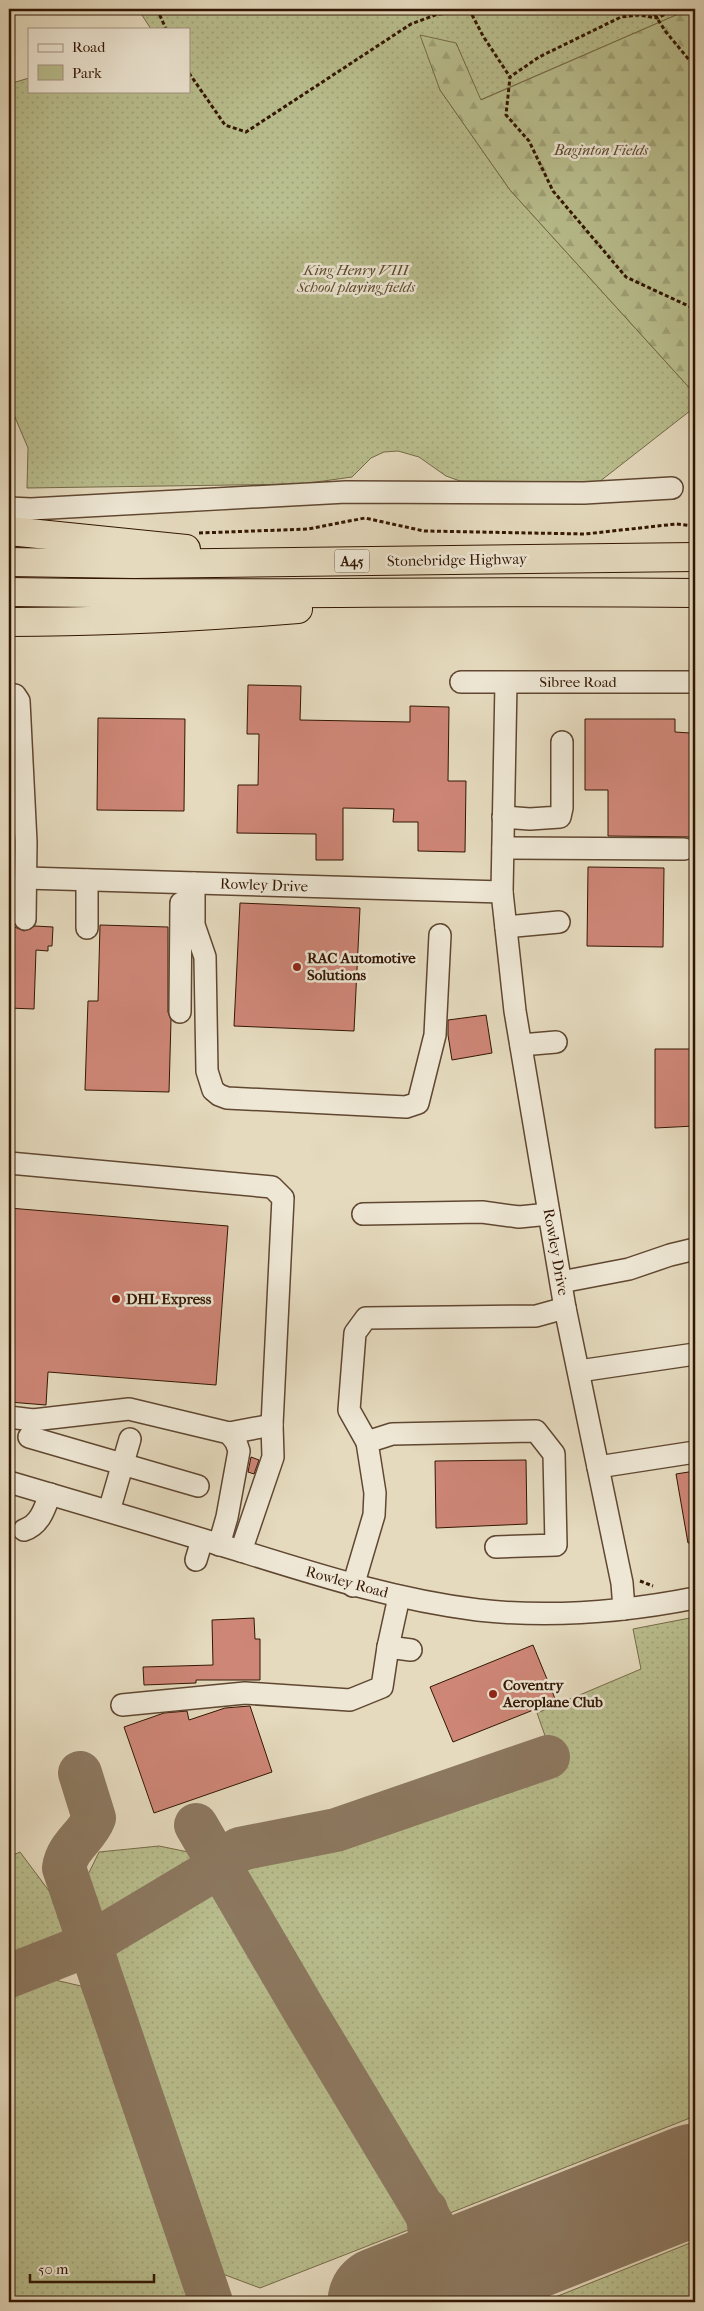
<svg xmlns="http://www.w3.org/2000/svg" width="704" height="2311" font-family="'IM FELL French Canon',serif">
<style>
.green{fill:url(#green-dots);stroke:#766a48}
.forest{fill:url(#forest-firs);stroke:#766a48}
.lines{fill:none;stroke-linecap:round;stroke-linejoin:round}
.taxiway{stroke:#8c7860;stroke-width:44}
.runway{stroke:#8c7860;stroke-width:111}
.building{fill:#ce8677;stroke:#331602}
.minor-casing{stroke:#604731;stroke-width:24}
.highway-casing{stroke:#331602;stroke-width:30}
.path{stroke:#331602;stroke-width:3;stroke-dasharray:4 2.5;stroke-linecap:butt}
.minor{stroke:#eee7d5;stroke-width:21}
.highway{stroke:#e5dabe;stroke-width:28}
.poi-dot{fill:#8f2418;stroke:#eee7d5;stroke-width:2}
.labels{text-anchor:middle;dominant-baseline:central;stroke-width:5;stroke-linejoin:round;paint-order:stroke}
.shield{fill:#eee7d5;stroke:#6b5541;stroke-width:1}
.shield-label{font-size:14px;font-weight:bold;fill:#331602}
.park-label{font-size:15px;font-style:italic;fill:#5b482c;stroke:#eee7d5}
.street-label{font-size:15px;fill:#331602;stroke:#eee7d5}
.poi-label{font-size:15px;font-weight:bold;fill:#331602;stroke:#eee7d5;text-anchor:start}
</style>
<defs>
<pattern id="green-dots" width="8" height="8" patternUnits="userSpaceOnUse" patternTransform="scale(1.25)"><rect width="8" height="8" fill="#b9be8e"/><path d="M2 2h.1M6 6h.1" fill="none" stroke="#a0a379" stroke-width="1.8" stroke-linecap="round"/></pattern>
<pattern id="forest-firs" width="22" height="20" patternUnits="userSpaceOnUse" patternTransform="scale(1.25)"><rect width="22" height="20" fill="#b9be8e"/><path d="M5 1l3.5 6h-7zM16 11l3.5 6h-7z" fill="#a0a379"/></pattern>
</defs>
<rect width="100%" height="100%" fill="#e5dabe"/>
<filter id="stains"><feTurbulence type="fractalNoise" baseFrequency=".004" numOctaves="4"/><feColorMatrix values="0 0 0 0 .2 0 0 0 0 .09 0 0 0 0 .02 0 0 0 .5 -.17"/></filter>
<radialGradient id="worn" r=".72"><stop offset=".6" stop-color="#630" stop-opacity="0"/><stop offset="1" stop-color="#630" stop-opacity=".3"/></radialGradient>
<!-- green -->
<g class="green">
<path d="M138,9H690L480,100L456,43L440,90L510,190L695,394V407L599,482L460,481L446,476L419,457L398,451L384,452L371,458L352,477L302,484L27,488L28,448L9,403V84L29,78V91H189V29H151Z"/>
<path d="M695,1617V2116L440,2217L238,1882L247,1870L556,1767L537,1713L641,1669L633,1629Z"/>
<path d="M159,1846L198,1854L416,2227L260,2288L220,2273L85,1881L99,1852Z"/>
<path d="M20,1852L61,1907L64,1933L58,1945L9,1965V1857Z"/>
<path d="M55,1980L81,1986L191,2283L186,2302H9V1998Z"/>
<path d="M695,2241V2302H543Z"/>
</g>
<!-- forest -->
<path class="forest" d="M690,9H695V394L510,190L440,90L420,35L456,43L481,100Z"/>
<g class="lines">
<!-- taxiway -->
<g class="taxiway">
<path d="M80,1773L94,1818C87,1837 67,1846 64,1868L211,2302"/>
<path d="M196,1825L304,2010L442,2240C458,2257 475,2259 498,2257"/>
<path d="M9,1976L88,1945L220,1866L239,1849L336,1830L548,1757"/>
<path d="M400,2296C424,2267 437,2248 426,2210"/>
</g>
<!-- runway -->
<path class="runway" d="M383,2302L695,2179"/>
</g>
<!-- building -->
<g class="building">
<path d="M248,685L301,686L300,720L410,722V706L449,707L448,781H466L465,852L418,851V822H393L394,809L343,808V860H316V834L237,833L238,785H258L259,734H247Z"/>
<path d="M98,718L185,719L184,811L97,810Z"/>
<path d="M585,719H675V732L690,733V745H695V837L608,836V790H585Z"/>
<path d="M588,867L664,868L663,947L587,946Z"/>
<path d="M240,903L360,908L354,1031L234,1026Z"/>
<path d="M10,925L24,931L35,926L53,927L52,946H48V951L36,950L34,1009L9,1008Z"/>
<path d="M100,925L168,927V1012L171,1020L169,1092L85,1090L88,1001H98Z"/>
<path d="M486,1015L492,1053L452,1060L448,1035V1020Z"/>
<path d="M655,1049H695V1126L655,1128Z"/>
<path d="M9,1208L228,1226L216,1385L48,1372L46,1405L9,1402Z"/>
<path d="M251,1457L259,1460L254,1474L248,1472Z"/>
<path d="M526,1460L527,1524L436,1528L435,1461Z"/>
<path d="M695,1471V1542L688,1543L676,1474Z"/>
<path d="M254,1618L255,1639H260V1680H196V1683L144,1685L143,1667L213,1665L212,1620Z"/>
<path d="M533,1645L556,1701L453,1742L430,1687Z"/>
<path d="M250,1706L272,1772L154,1813L124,1727L164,1713L187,1711L189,1720L225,1708Z"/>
</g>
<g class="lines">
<!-- minor casing -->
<g class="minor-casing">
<g id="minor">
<path d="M9,508L31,509L346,492L584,493L672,488"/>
<path d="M461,682H695"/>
<path d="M506,683L502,892L515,1011L565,1308L622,1583L624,1609"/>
<path d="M9,694L15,695L19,701L26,842L25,919"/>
<path d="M503,817L530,819L560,817L562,808V742"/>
<path d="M503,848L684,849"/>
<path d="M26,878L502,892"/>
<path d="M194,883V925L205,957L207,1071L213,1090L219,1095L227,1098L406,1107L418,1103L435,1035L440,935"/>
<path d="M506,927L559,922"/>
<path d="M87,928V880"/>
<path d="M180,1012L181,903"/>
<path d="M521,1045L556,1042"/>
<path d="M9,1163L272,1187L283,1198L272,1425L273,1457L241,1551"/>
<path d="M363,1214L482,1212L519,1217L549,1214"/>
<path d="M561,1282L629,1269L670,1255L695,1249"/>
<path d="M579,1371L695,1354"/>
<path d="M9,1417L33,1420L129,1409L229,1433L272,1425"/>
<path d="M29,1437L198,1486"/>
<path d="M367,1442L349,1410L355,1333L366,1318L536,1316L565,1308"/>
<path d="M598,1467L695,1452"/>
<path d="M9,1482C87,1505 166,1528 244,1552C321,1576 397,1600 478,1610C550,1618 624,1612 695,1598"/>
<path d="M109,1511L130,1439"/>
<path d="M24,1530C40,1525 45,1508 50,1494"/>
<path d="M219,1545L227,1517L239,1451L236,1442L229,1433"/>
<path d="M196,1560L202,1540"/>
<path d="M353,1586L374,1515L375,1493L367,1442L392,1434L536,1431L554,1454L556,1545L496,1547"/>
<path d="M399,1597L388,1647L411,1650"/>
<path d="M122,1705L245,1693L350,1700L382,1687L388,1647"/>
</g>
</g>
<!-- highway casing -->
<g class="highway-casing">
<g id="highway">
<path d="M9,531L186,549"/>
<path d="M9,562L134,564L695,557"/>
<path d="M9,592C238,596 466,590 695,593"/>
<path d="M9,622C105,622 201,617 298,609"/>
</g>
</g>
<!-- path -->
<g class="path">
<path d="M157,9L166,29"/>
<path d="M469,9L483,36L510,77"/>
<path d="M651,9L666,32L695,67"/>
<path d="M676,9L657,18L639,15L621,17L539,57L510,77L506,115L529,141L553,191L626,277L695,309"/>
<path d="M189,73L225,125L246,132L411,24L438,14L470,12"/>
<path d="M199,533L308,529L365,518L424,531L585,534L676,524L695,526"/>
<path d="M640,1581L653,1586"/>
</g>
<!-- minor -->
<use href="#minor" class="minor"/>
<!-- highway -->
<use href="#highway" class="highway"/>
</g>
<!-- markers -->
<g class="poi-dot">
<circle cx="297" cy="967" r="5"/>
<circle cx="116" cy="1299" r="5"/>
<circle cx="493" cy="1694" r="5"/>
</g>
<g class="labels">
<!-- shield labels -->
<rect class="shield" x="334.5" y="549.5" width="35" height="23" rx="4"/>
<g class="shield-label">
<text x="352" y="561">A45</text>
</g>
<!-- park labels -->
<g class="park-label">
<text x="601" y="150">Baginton Fields</text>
<text x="356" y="270">King Henry VIII<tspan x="356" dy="17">School playing fields</tspan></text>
</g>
<!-- street labels -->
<g class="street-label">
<text transform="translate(457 560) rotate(-1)">Stonebridge Highway</text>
<text x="578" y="682">Sibree Road</text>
<text transform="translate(264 885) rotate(2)">Rowley Drive</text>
<text transform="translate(556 1252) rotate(80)">Rowley Drive</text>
<text transform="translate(347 1582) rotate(15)">Rowley Road</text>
</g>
<!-- poi labels -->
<g class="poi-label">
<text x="307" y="958">RAC Automotive<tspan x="307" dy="17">Solutions</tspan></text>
<text x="126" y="1299">DHL Express</text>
<text x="503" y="1685">Coventry<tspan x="503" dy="17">Aeroplane Club</tspan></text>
</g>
</g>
<!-- margin -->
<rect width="704" height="2311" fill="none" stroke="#e5dabe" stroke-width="30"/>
<rect x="10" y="10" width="684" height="2291" fill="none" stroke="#331602" stroke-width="2.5"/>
<rect x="15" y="15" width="674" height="2281" fill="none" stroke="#331602"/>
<!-- legend -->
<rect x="28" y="28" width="162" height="65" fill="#eee7d5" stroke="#a39381"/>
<rect x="38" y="44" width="25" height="8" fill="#eee7d5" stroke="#a39381"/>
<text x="72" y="52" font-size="15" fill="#331602">Road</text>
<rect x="38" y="65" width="25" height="15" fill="#b9be8e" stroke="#a39381"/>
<text x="72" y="78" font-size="15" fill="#331602">Park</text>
<!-- scale -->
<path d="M30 2274v8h124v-8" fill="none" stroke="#331602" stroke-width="2.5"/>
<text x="38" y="2274" font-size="15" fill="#331602" stroke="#eee7d5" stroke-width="4" paint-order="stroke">50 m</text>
<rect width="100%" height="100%" filter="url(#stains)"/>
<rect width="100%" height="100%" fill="url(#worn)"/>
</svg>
